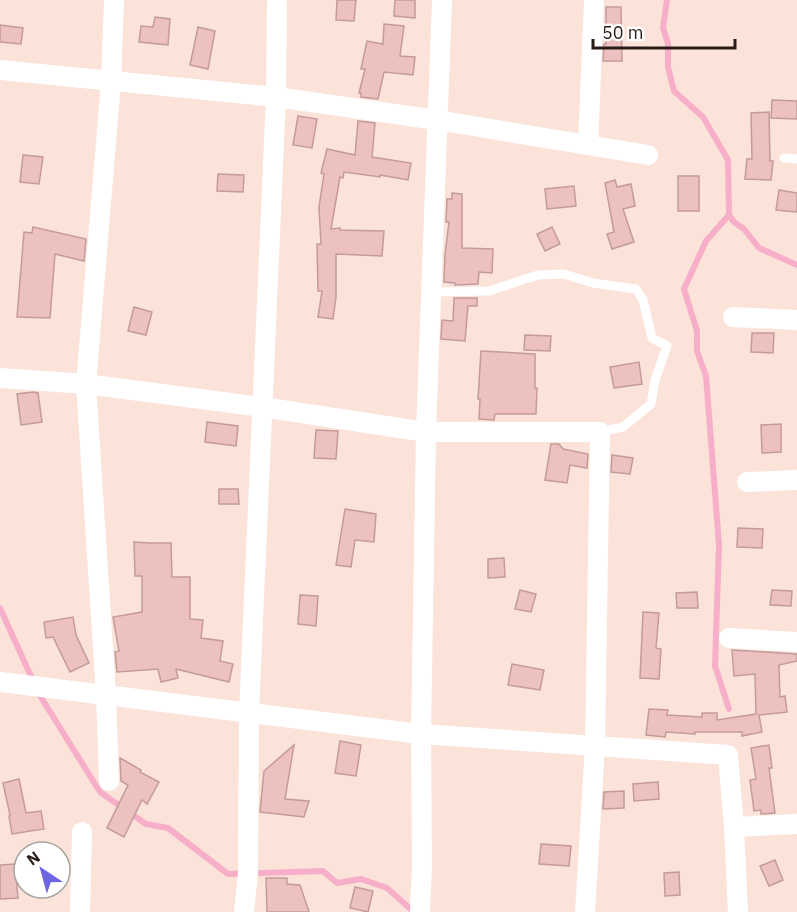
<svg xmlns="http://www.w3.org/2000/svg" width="797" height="912" font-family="'IBM Plex Sans',sans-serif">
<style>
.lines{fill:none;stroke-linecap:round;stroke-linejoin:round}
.stream{stroke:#f7aec9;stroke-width:6}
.building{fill:#ecc1c0;stroke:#c49b9a;stroke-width:1.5}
.service{stroke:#fff;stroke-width:9}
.minor{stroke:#fff;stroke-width:20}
</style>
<rect width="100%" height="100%" fill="#fbe3d9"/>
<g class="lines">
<!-- stream -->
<g class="stream">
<path d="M667,0L663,28L668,43V67L674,91L703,117L728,160L729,215L734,222L744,229L759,248L797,265"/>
<path d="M0,608L39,694L100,792L146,824L168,828L228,874L323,871L337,883L361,879L387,888L414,912"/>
<path d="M729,709L715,666L719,545L706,376L697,351V331L684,289L706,241L729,215"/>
</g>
</g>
<!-- building -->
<g class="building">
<path d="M337,0H356L354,21L336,20Z"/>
<path d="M395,0H415V18L394,16Z"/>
<path d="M606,7H621L622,61H603L604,44H606Z"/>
<path d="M155,17L170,19L168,45L139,42L141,26L153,27Z"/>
<path d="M384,24L404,26L400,56L415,57L413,75L384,72L378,99L361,97V93H359L365,69H361L367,41L383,44Z"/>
<path d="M0,25L23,28L21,44L0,42Z"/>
<path d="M198,27L215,31L208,69L190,65Z"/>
<path d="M772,100L797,101V119L771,118Z"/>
<path d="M769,112L770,161H773L771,180L745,179L747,159H752L751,113Z"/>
<path d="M298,116L317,119L312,148L293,145Z"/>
<path d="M358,121L375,123L372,157L411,163L408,180L380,175V177L344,172L343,178L340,177L331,229L340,228V230L384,231L382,256L336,254V297L333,319L318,317L322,291H318L317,244H321L319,207L324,174L321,173L327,149L355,155Z"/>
<path d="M23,155L43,157L39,184L20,182Z"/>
<path d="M218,174L244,175L243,192L217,191Z"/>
<rect x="678" y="176" width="21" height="35"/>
<path d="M615,180L617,187L631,184L635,206L623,209L634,242L612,249L607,234L614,232L605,183Z"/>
<path d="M574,186L576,206L547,209L545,189Z"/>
<path d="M779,190L797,193V212L776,210Z"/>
<path d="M452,193L462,194V248L493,249L492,273L479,272L478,284L455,285V283L444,282L445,255L449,222H446L447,199H452Z"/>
<path d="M33,227L86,239L84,261L55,254L50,318L17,317L24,232L32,233Z"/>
<path d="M552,227L560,244L545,251L537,234Z"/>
<path d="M454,298H477V306H468L465,341L441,339L442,320L453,321Z"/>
<path d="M134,307L152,312L146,335L128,331Z"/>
<path d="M752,333H774L773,353L751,352Z"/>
<path d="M525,335L551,336L550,351L524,350Z"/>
<path d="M481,351L535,354V388H537L536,414H495L494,420L479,419L480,399H478Z"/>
<path d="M639,362L642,384L614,388L610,367Z"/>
<path d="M33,392L38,393L42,422L21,425L17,394Z"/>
<path d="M207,422L238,426L236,446L205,442Z"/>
<path d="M781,424V452L762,453L761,425Z"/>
<path d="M316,430L338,431L336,459L314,458Z"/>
<path d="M551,444H559L563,449L588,454L587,468L570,465L567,483L545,480Z"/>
<path d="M612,455L633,458L630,474L611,472Z"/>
<path d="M219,489H238L239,504H219Z"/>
<path d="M345,509L376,514L374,542L355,540L351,567L336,565Z"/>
<path d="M738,528L763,529L762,548L737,547Z"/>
<path d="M134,542L150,543H171L172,577H190V619L203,620L201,638L223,641L220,661L233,664L229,682L176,669L178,678L161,682L158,669L117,672L115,652L119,651L113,617L142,612V576H135Z"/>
<path d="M504,558L505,577L488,578V559Z"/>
<path d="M520,590L536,594L531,612L515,609Z"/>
<path d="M772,590L792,591L791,606L770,605Z"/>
<path d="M697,592L698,608H677L676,593Z"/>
<path d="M300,595L318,596L316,626L298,624Z"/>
<path d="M643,612L659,613L656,648L661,649L659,679L640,678Z"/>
<path d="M73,617L76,635L89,663L70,672L53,637L46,638L44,622Z"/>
<path d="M732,650L797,654V661L779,665L780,697L785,696L787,712L759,715L762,732L742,736V732H695V734L666,732L665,737L646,735L649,709L668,710L667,715L702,717V713H717V720L756,714L755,674L734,676Z"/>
<path d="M512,664L544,670L540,690L508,685Z"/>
<path d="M340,741L361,745L356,776L335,773Z"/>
<path d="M294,745L285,799L309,801L304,817L260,812L264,771Z"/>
<path d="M769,745L772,768H769L775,813L761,814V810L754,811L750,780L756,779L751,748Z"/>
<path d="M120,758L141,770L140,772L159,782L147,804L142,800L124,837L107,828L128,785L121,781Z"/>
<path d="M19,779L26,813L41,811L44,829L12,834L9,816L10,815L3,783Z"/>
<path d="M658,782L659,799L634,801L633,784Z"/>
<path d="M624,791V808L603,809L604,792Z"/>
<path d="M541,844L571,846L569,866L539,864Z"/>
<path d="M775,860L783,880L769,886L760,866Z"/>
<path d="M15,864L18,898L0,899V865Z"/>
<path d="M679,872L680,895L665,896L664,873Z"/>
<path d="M266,878H287V884L300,885L309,912H267Z"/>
<path d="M355,887L373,891L368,912L350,908Z"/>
</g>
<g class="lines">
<!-- service -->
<g class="service">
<path d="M784,158L797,159"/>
<path d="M431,292L489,291L538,275L564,274L593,283L636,289L643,300L652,338L667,346L655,380L651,404L623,427L600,432"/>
</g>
<!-- minor -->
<g class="minor">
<path d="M0,70L276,97L437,120L648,155"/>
<path d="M588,145L594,0"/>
<path d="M733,317L797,320"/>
<path d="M0,378L86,384L262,407L426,432H600L595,746L585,912"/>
<path d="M747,482L797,480"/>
<path d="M729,638L797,642"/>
<path d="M0,682L421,734L728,755L734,827L738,912"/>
<path d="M109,781L106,695L86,384L111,82L114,0"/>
<path d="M734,827L797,824"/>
<path d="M80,912L82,832"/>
<path d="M244,912L248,873L249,712L276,97L277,0"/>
<path d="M420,912L422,866L421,734L426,432L442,0"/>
</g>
</g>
<!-- north arrow -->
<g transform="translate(42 870) rotate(324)"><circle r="28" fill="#ffffff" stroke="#a9a4a1" stroke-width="1.5"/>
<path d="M0-4.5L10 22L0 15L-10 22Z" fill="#6e66e0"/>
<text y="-9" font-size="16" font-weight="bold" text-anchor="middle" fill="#291b15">N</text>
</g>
<!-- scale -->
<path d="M593 39v9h142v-9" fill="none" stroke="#291b15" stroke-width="3"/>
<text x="602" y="39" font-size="18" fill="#291b15" stroke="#ffffff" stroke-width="4.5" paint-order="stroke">50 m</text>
</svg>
